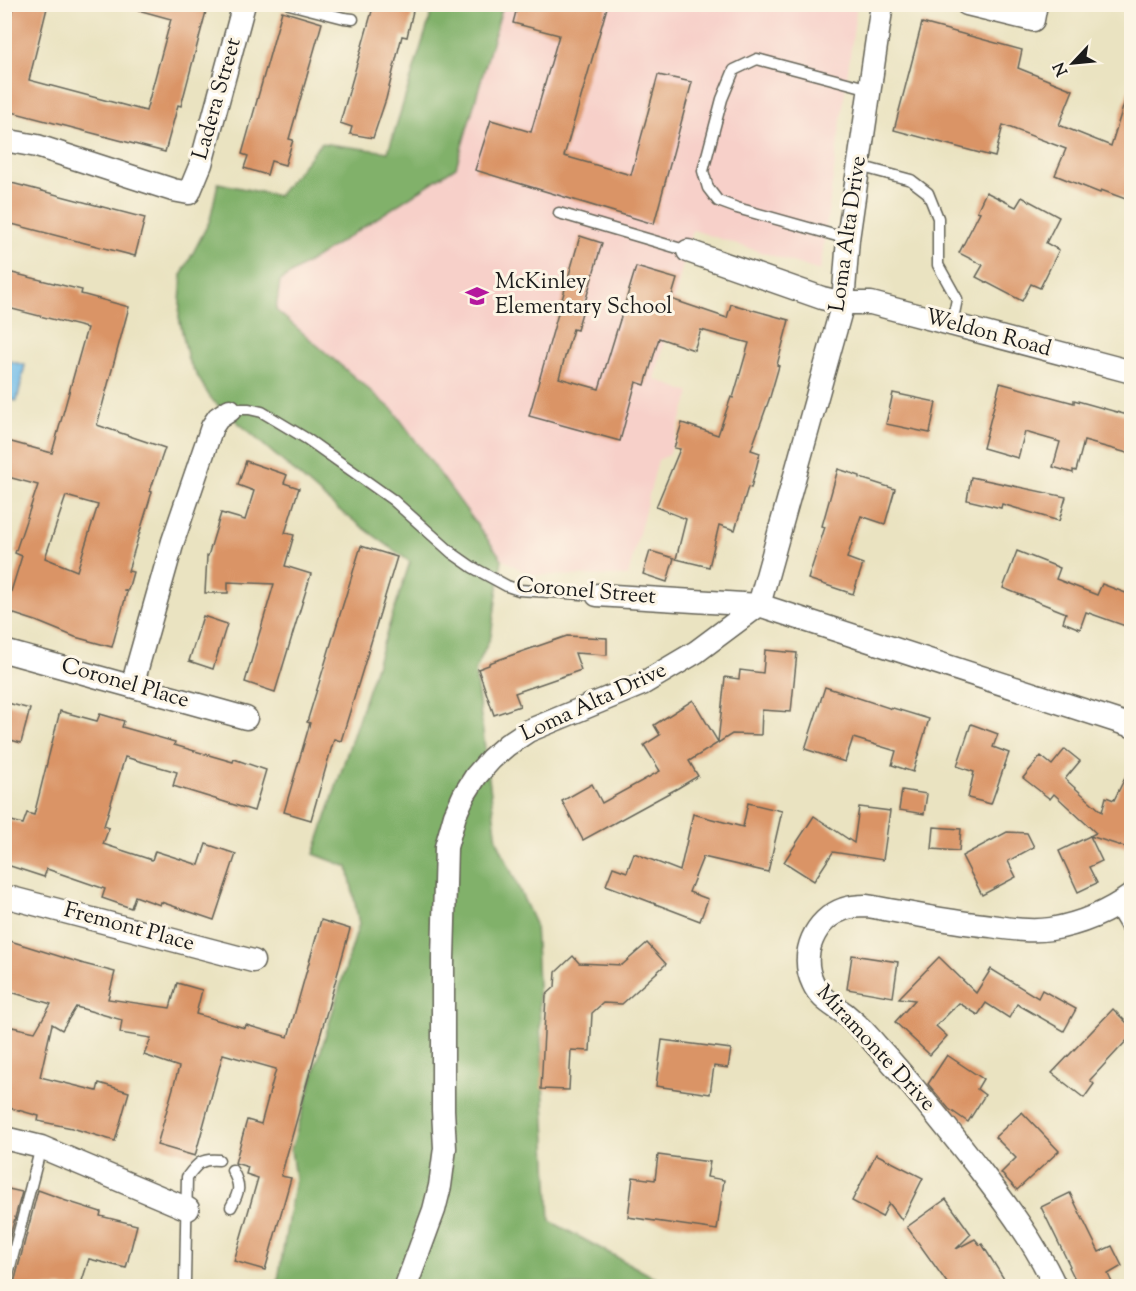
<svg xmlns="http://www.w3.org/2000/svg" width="1136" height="1291" font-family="'Sorts Mill Goudy',serif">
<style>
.built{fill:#f7d0c9}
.forest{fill:#81b16a;stroke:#4e6643;stroke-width:1.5}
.water{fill:#6fbce9;stroke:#466c82;stroke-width:1.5}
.building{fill:#da9466;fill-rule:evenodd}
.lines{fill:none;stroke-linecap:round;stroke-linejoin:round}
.lane-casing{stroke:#646256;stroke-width:13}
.street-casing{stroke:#646256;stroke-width:25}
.lane{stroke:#fff;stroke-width:10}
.street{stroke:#fff;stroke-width:22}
.labels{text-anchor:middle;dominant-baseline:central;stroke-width:6;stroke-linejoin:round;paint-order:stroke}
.street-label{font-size:22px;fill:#1c1c1c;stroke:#fcf5e5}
.poi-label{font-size:22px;fill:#1c1c1c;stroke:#fcf5e5;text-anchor:start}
</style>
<rect width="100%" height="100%" fill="#fcf5e5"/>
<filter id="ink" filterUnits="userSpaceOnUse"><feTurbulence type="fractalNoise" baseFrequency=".0167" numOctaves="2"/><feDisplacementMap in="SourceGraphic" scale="12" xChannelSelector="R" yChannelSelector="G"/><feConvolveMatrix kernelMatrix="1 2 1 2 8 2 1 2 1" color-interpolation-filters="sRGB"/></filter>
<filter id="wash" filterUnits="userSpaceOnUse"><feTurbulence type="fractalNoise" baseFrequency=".008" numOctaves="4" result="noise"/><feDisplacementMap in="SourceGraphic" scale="24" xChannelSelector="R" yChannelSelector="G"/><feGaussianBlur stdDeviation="1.35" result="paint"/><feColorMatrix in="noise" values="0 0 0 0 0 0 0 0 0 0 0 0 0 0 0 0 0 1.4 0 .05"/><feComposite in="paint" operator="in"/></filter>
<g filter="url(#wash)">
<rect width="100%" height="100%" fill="#eae3c1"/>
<!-- built -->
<path class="built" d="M503,5H857L820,271L693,230L681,272L655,379L690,393L669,455L658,460L628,576L530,575L502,559L394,411L276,311L280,281L456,167Z"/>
<!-- forest -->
<path class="forest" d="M434,5H503L456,167L280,281L276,310L394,411L502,559L491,636L475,671L497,840L535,924L550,1221L670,1286H277L295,1178L291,1150L359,924L348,867L314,854L410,562L335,507L211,399L188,360L179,317L182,274L210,220L218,183L278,196L321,143L388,152Z"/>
<!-- water -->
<path class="water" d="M5,360L25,365L17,401L5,398Z"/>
<g id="blocks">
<!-- building -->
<g class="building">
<path d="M14,4H48L29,80L146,111L171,19L138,10L139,4H208L181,106L178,105L165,152L4,110V42Z"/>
<path d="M374,4H390L413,11L407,37L402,36L386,99L373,138L350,134L352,127L340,123Z"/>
<path d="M518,4H608L564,156L631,175L658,75L692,82L654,224L475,170L491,120L531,132L559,35L513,23Z"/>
<path d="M282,11L322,23L289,139L293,140L285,165L271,161L267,175L244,168L248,156L242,154Z"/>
<path d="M922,23L1022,50L1018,68L1073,90L1059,125L1111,146L1128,91H1131V201L1101,190L1100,193L1055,175L1066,149L1003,125L995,157L894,130Z"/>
<path d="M4,181L145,218L135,256L4,222Z"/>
<path d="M986,192L1016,207L1022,197L1059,217L1046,243L1059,250L1040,288L1031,284L1022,301L976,277L983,265L959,253L980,212L977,211Z"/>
<path d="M580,236L602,243L577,330L573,329L559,378L599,389L636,267L677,279L671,299L727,318L731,304L789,320L777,365L779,366L770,397L751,450L760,453L751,488L748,487L735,530L719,525L709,567L676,559L686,519L656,507L680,449L674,448L682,423L718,435L731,397L733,398L749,343L701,330L694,350L659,338L645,385L636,382L620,441L529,416Z"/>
<path d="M4,271L82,290L81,294L129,307L97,425L165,448L150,491L152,492L128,571L133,572L128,590H124V591L127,592L112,647L75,637L36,621L5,611L22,556L15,553L38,485L4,476V440L52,453L87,328L4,307ZM66,496L98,505L77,571L45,558Z"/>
<path d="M1000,383L1074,403V400L1131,416V454L1084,441L1076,471L1073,470V473L1053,467L1060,442L1025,432L1018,458L983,448Z"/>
<path d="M893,393L936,402L930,433L886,424Z"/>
<path d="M246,461L287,475L284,483L299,488L285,533L294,535L285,566L311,574L275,692L245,682L274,584L228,582V593H205L207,556H208L221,513L245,520L254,491L238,485Z"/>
<path d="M838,469L860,476V478L895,489L885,524L861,516L847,558L863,564L853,594L808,579L825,527L822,526Z"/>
<path d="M971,477L1066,497L1059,521L1002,504L1001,508L967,500Z"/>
<path d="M361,546L397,557L341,741L334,739L311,820L284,812L310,723L307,722Z"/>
<path d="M650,551L674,558L667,582L643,574Z"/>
<path d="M1017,551L1060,568L1056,579L1097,595L1102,584L1131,595V628L1086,612L1080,629L1063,622L1066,613L1003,588Z"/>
<path d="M203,616L227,624L213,669L189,661Z"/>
<path d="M567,636L607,638V655L575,653L581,670L515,693L520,706L494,715L478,669L489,665V663Z"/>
<path d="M765,650L797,653L791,712L762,710L761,735L732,734L689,761L698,776L678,788L583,840L562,801L592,784L602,803L660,771L644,745L660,735L654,725L693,700L718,742L725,677L739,679L740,670L763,673Z"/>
<path d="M825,687L892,709L893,708L929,719L913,772L892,765L896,751L853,738L845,762L805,749Z"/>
<path d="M4,702L30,709L21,743L4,738Z"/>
<path d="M60,711L97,721L100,714L124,721L122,727L175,742L174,745L233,762L234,759L266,770L254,811L173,786L177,772L125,757L104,826L109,828L103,844L152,860L155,851L199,865L206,844L236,854L214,920L161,902L160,905L135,896L131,908L102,898L105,889L47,869L44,877L4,864V819L23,824L27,813L34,815Z"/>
<path d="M971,724L998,734L993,747L1009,753L991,804L968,798L974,772L957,766Z"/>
<path d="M1065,749L1080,761L1065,779L1102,812L1106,797L1114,800L1131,766V849L1090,836L1102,861L1089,867L1097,883L1078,892L1059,851L1096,833L1054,794L1050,799L1023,778L1041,756L1052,765Z"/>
<path d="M902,790L927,794L924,814L899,810Z"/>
<path d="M748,803L782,811L768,872L703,857L689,892L708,899L700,921L606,885L613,867L627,872L634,853L680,871L693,814L743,827Z"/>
<path d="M859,807L890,811L883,860L833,852L814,881L784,862L814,816L854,843Z"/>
<path d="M934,827L961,829L959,851L932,849Z"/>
<path d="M1007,832L1027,833L1034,847L1008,861L1016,877L982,895L962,856Z"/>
<path d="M321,920L350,929L281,1176L291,1178L265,1270L234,1261L258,1178L246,1174L248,1167L235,1163L247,1120L261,1124L276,1069L223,1054L195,1156L157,1145L179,1067L144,1055L151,1038L120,1033L122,1020L76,1007L62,1030L52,1024L40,1077L97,1091L99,1083L129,1092L115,1141L72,1128L38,1121L39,1116L4,1106V1060L12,1027L35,1032L51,1004L4,990V939L84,964L115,972L108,999L170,1008L177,983L202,990L196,1014L245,1028L246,1025L288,1037Z"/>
<path d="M647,943L666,964L622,1004L603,1003L592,1013L590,1051L571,1050L569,1090L541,1089L546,995L555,987L556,972L573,956L579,963L622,965Z"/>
<path d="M852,955L898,962L893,997L847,989Z"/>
<path d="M939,957L976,993L991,969L1038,998L1042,990L1076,1009L1064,1031L1017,1004L1009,1018L986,1003L978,1015L959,1003L936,1026L947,1036L930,1055L895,1022L915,1000L899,998Z"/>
<path d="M1113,1009L1131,1027V1036L1090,1080L1094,1084L1084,1098L1052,1073Z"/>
<path d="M662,1040L731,1049L728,1068L714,1066L710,1094L656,1086Z"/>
<path d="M947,1055L983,1079L977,1089L985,1095L968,1122L949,1109L928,1084Z"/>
<path d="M1022,1112L1059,1151L1017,1190L1001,1173L1016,1158L995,1137Z"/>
<path d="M876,1154L923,1178L902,1220L889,1203L882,1217L852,1201Z"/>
<path d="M658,1155L710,1162L707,1177L724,1180L717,1230L628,1217L633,1177L655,1180Z"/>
<path d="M4,1188L22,1192L4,1258Z"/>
<path d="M38,1190L63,1199V1200L101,1212L100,1216L137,1225L126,1268L89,1259L80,1287H13Z"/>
<path d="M1070,1193L1099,1252L1112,1246L1122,1266L1108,1274L1114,1287H1079L1069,1267L1070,1266L1041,1207Z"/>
<path d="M946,1199L971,1234L956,1249L975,1239L980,1245L982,1244L1009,1287H950L907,1227Z"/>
</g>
</g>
</g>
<g filter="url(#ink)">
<use href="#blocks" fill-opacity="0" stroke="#646256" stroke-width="1.5"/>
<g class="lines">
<!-- lane casing -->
<g class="lane-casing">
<g id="lane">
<path d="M289,4L344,18L353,19"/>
<path d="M859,166L911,180L928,193L938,218V265L957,299L952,324"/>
<path d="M559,213L688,251"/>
<path d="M848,239L737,208L718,201L708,188L703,171L722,99L734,70L757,59L870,89"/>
<path d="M230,410L236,409H249L262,412L307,439L393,500L452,553L472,567L507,586L519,590L597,595"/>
<path d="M231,1207C240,1191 241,1186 232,1170"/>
<path d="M185,1282L187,1177C197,1164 201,1158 219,1160"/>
<path d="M5,1286L41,1147"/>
</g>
</g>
<!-- street casing -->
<g class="street-casing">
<g id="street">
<path d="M967,4L1033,20L1036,4"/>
<path d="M4,140L37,146L173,190L189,193L201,164L244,4"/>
<path d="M688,251L822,298L843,303H871L1132,372"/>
<path d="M597,595L759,605L1132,726"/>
<path d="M4,651L246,718"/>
<path d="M132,686L173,541L212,427L218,418L230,410"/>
<path d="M4,896L253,961"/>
<path d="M1119,904L1132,926"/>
<path d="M4,1138L41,1147L188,1209"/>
<path d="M406,1286L434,1210L440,1186L445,1148L443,1110V959L446,847L455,815L464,795L476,776L491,759L507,745L528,731L642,684L696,652L759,605L843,303L848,239L882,4"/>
<path d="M1055,1286C1035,1242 1005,1203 976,1165C944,1124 912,1084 877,1046C868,1035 856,1023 845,1014C832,1004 820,999 813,983C799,954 815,919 844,909C852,906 859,906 867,906C908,913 949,922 991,926C1011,929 1031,932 1051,929C1080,924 1107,913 1132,895"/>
</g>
</g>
<!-- lane -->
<use href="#lane" class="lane"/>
<!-- street -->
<use href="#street" class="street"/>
</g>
</g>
<!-- icons -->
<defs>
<g id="school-bare" transform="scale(1.8)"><path d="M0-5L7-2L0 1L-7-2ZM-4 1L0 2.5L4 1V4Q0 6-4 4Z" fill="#b5179e" stroke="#fcf5e5" stroke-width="2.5" paint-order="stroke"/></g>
</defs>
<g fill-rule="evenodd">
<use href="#school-bare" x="477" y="296"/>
</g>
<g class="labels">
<!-- street labels -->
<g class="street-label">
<text transform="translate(218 99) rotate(-74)">Ladera Street</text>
<text transform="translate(849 234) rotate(-82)">Loma Alta Drive</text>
<text transform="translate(988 334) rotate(15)">Weldon Road</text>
<text transform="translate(586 592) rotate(5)">Coronel Street</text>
<text transform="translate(125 684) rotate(16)">Coronel Place</text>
<text transform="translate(594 703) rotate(-25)">Loma Alta Drive</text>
<text transform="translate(129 928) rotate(15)">Fremont Place</text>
<text transform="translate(875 1049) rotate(47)">Miramonte Drive</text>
</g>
<!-- poi labels -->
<g class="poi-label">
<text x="495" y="283">McKinley<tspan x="495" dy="25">Elementary School</tspan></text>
</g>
</g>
<!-- margin -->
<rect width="1136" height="1291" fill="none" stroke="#fcf5e5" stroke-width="24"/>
<!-- north arrow -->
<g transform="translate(1073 63) rotate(244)" stroke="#fcf5e5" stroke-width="4.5" paint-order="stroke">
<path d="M0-4.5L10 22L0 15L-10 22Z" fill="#1c1c1c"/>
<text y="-9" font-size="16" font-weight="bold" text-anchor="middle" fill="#1c1c1c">N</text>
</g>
</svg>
